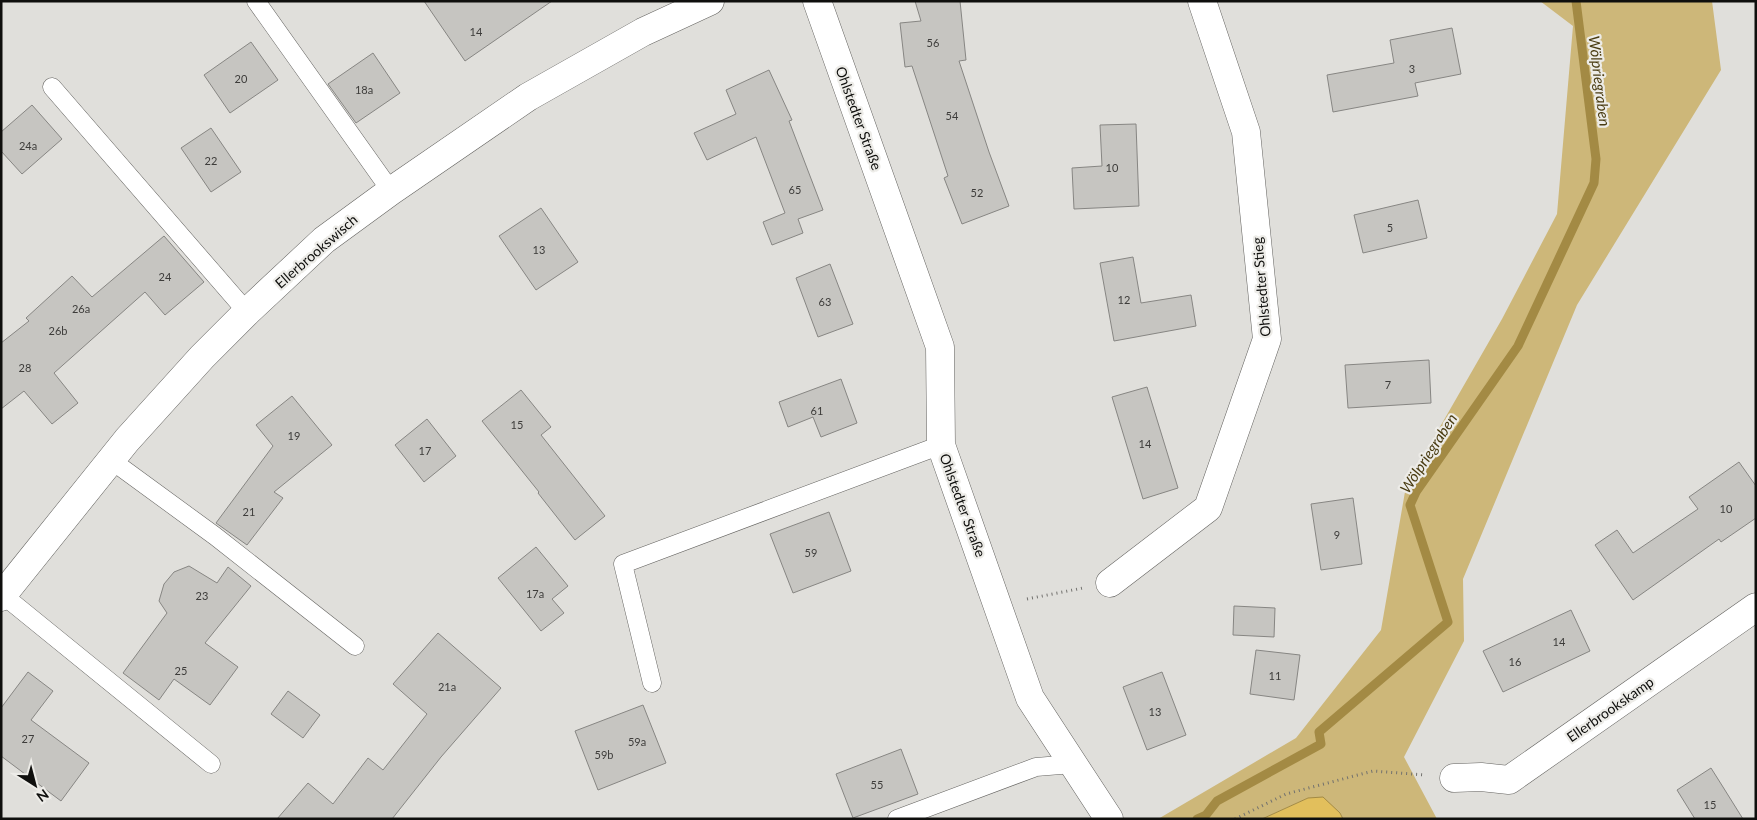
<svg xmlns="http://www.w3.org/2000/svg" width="1757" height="820" font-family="Lato,sans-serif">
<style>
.green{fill:#cdb779}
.water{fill:#e2bf5c;stroke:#a38a44}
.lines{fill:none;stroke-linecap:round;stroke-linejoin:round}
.stream{stroke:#a38a44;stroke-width:9}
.building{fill:#c6c5c1;stroke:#878683}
.lane-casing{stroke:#646360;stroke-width:19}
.street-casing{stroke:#646360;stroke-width:29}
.path{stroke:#72716e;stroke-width:3;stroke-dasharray:1 4;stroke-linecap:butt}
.lane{stroke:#fff;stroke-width:18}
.street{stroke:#fff;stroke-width:28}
.labels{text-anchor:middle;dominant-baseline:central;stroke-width:4.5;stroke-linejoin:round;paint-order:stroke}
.number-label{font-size:11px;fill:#3d3c3a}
.street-label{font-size:14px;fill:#0f0f0d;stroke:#edece8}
.water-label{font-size:15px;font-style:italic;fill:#493b11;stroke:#edece8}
</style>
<rect width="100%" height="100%" fill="#e0dfdb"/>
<!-- green -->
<path class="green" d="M1540,1H1712L1721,70L1577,305L1463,579L1464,641L1404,757L1437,819H1343L1340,813L1308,798L1262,819H1158L1296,738L1381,630L1406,486L1502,319L1557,214L1573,26Z"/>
<!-- water -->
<path class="water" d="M1323,797L1340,813L1343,819H1262L1308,798Z"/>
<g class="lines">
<!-- stream -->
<path class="stream" d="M1197,819L1206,815L1217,801L1321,744L1319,732L1448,622L1410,505L1416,492L1518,346L1594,183L1596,159L1576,1"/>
</g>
<!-- building -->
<g class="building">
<path d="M424,1H552L465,61Z"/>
<path d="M915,1H960L966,60L959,61L989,152L1009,206L962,224L944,178L948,176L912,66L905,67L900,23L921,21Z"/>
<path d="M1452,28L1461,74L1415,83L1418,96L1333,112L1327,75L1394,63L1390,40Z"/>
<path d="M251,42L278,80L230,113L204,75Z"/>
<path d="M373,53L400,93L356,123L328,84Z"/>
<path d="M769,70L792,120L789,121L823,210L798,219L803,233L772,245L763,222L785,213L756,137L707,160L694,133L736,114L726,90Z"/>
<path d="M32,105L62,139L22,174L1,151V132Z"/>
<path d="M1136,124L1139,206L1074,209L1072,168L1102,166L1100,125Z"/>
<path d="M211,128L241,172L211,192L181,148Z"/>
<path d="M1418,200L1427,238L1363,253L1354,215Z"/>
<path d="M541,208L578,262L536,290L499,236Z"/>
<path d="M164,236L204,282L165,315L145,292L54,373L78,403L52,424L24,391L1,409V343L29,321L26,318L72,276L92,297Z"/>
<path d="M1133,257L1141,303L1191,295L1196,326L1114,341L1100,263Z"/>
<path d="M830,264L853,324L818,337L796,278Z"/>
<path d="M1429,360L1431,403L1348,408L1345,365Z"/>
<path d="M841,379L857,423L821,437L813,417L788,427L779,402Z"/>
<path d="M1147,387L1178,488L1143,499L1112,397Z"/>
<path d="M521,390L551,427L541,435L605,516L575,540L538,493L539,492L482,421Z"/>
<path d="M292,396L332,445L274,492L283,498L247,545L216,523L273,446L256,425Z"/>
<path d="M427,419L456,456L424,482L395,445Z"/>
<path d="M1739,462L1756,486V518L1721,542L1719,539L1633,600L1595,545L1617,530L1633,553L1698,509L1689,497Z"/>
<path d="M1353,498L1362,564L1321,570L1311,504Z"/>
<path d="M829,512L851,571L793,593L770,534Z"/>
<path d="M536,547L568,586L552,599L564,613L541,631L498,578Z"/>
<path d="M189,566L217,583L228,567L251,586L205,643L238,667L210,705L174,679L159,700L123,673L167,613L159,601L164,584L174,572Z"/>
<path d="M1234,606L1275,608L1274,637L1233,635Z"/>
<path d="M1571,610L1590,651L1503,692L1483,651Z"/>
<path d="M438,633L501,688L441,757L392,819H277L308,783L333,804L368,758L383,770L427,714L393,684Z"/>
<path d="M1256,650L1300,655L1294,700L1250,694Z"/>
<path d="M28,672L53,691L31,720L89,763L61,801L1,756V708Z"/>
<path d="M1162,672L1186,735L1147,750L1123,687Z"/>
<path d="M288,691L320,715L303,738L271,714Z"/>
<path d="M643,705L666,763L598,790L575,731Z"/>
<path d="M901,749L918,794L853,818L836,774Z"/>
<path d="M1711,768L1723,787L1743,819H1695L1677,790Z"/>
</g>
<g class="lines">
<!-- lane casing -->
<g class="lane-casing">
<g id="lane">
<path d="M256,1L391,191"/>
<path d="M52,87L247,312"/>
<path d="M111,460L215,536L355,646"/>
<path d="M3,595L211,764"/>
<path d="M652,683L623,564L941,445"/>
<path d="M897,819L1036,767L1073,764"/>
</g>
</g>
<!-- street casing -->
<g class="street-casing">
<g id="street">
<path d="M817,1L940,347L941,445L1030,698L1109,819"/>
<path d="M1110,583L1208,508L1267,339L1246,132L1202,1"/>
<path d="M1,597L127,440L202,357L247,312L324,240L391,191L528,97L643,32L710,1"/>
<path d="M1454,778L1481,777L1509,780L1756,607"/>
</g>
</g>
<!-- path -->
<g class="path">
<path d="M1027,599L1083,588"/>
<path d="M1235,819L1286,794L1373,771L1425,775"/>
</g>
<!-- lane -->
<use href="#lane" class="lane"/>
<!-- street -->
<use href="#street" class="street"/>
</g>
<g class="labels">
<!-- number labels -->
<g class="number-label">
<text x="476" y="31">14</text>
<text x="933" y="42">56</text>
<text x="1412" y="68">3</text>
<text x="241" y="78">20</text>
<text x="364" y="89">18a</text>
<text x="952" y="115">54</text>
<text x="28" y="145">24a</text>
<text x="211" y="160">22</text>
<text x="1112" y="167">10</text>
<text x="795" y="189">65</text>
<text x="977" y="192">52</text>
<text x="1390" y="227">5</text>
<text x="539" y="249">13</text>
<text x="165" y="276">24</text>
<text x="1124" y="299">12</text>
<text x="825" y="301">63</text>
<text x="81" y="308">26a</text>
<text x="58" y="330">26b</text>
<text x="25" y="367">28</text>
<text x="1388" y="384">7</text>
<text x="817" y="410">61</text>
<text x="517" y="424">15</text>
<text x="294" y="435">19</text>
<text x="1145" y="443">14</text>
<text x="425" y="450">17</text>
<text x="1726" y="508">10</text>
<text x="249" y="511">21</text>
<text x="1337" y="534">9</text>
<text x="811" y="552">59</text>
<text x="535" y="593">17a</text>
<text x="202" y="595">23</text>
<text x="1559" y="641">14</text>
<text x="1515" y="661">16</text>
<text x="181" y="670">25</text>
<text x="1275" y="675">11</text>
<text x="447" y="686">21a</text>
<text x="1155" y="711">13</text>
<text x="28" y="738">27</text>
<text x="637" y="741">59a</text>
<text x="604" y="754">59b</text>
<text x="877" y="784">55</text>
<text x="1710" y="804">15</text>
</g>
<!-- street labels -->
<g class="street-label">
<text transform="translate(859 118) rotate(70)">Ohlstedter Straße</text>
<text transform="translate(316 251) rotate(-41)">Ellerbrookswisch</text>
<text transform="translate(1261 287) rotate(-95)">Ohlstedter Stieg</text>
<text transform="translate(963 505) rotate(70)">Ohlstedter Straße</text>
<text transform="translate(1610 709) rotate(-35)">Ellerbrookskamp</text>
</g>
<!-- water labels -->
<g class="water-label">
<text transform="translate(1600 81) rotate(83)">Wölpriegraben</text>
<text transform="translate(1428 453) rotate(-57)">Wölpriegraben</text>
</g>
</g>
<!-- border -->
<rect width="1757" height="820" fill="none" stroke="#0f0f0d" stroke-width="5"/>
<!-- north arrow -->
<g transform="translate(35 785) rotate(144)" stroke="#edece8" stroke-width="4" paint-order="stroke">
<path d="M0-4L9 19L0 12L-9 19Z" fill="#0f0f0d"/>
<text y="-8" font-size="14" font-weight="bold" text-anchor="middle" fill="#0f0f0d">N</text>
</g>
</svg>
